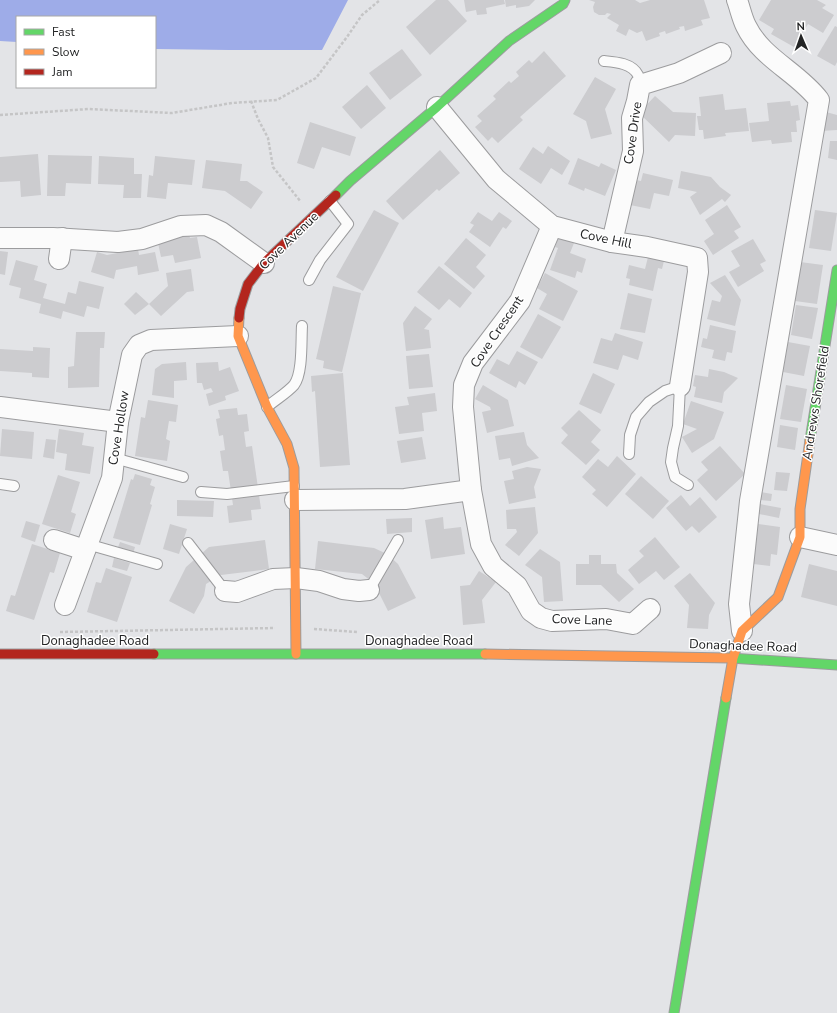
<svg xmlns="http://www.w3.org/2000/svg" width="837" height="1013" font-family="'Nunito Sans',sans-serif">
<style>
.water{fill:#9eace8}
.building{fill:#cccccf}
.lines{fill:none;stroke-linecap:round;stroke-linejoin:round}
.lane-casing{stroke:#9c9c9e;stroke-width:12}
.street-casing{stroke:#9c9c9e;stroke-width:22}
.fast-casing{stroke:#9c9c9e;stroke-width:11}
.slow-casing{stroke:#9c9c9e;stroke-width:11}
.jam-casing{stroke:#9c9c9e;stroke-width:11}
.path{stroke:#c5c5c6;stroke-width:2.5;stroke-dasharray:3 2;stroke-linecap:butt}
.lane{stroke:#fbfbfb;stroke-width:10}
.street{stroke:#fbfbfb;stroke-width:20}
.fast{stroke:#63d668;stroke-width:9}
.slow{stroke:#ff974d;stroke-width:9}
.jam{stroke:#b3261e;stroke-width:9}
.labels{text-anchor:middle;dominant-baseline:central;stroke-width:3;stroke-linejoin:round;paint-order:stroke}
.street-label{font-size:13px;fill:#232425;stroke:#fff}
</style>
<rect width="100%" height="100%" fill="#e3e4e7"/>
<!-- water -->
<path class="water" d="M0,0H348L322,50H229L155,49V17H17V42L0,41Z"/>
<!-- building -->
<g class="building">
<path d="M436,0H448L467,21L430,55L406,27Z"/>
<path d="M464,0H504L505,4L486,8L487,14L477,15L476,10L466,12Z"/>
<path d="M505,0H535L529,6L516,8V5L506,7Z"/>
<path d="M589,0H635L640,3L650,0H704L710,18L701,20L703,25L685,31L684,26L679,27L680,29L666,34L665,31L659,33L660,36L646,41L642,31L637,33L629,29L626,36L616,31L619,25L607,18L611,14L607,13L605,15H599L594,12L593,7L595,2Z"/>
<path d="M771,0H817L826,5L822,8L834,15L823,33L808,24L794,47L771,34L774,29L759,20Z"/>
<path d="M835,26L837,27V62L835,66L817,56Z"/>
<path d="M402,49L422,75L390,100L369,73Z"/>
<path d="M544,51L566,76L520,117L523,120L498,143L492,137L488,141L475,127L482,121L477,116L496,99L493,96L509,81L511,83L519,76L516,72L529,60L532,63Z"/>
<path d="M595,77L616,89L605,109L612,134L591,139L586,121L573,114Z"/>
<path d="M367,85L386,108L361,129L342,107Z"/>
<path d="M723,94L725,110L746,108L749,131L725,133L726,136L704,139L703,130H699L697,116H701L699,97Z"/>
<path d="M655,96L673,112L696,113L695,136L675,135L669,142L639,113Z"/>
<path d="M790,101L791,106L798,105L800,120L796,121L797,132H791L792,142L772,144L771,140L752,142L749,123L769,121L767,103Z"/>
<path d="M826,112L837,115V130L821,131Z"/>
<path d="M310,122L356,137L350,156L322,147L314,169L297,163Z"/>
<path d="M830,141H837V160L828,158Z"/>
<path d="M548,146L570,161L562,175L551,168L541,184L519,169L533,147L543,154Z"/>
<path d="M440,150L460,173L439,191L437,189L403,220L386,201Z"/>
<path d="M38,154L41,195L21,197L20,181L0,182V157Z"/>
<path d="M48,155L92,156L91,184L66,183L65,196H47Z"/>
<path d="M99,156L134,158V174H142L141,198H123L124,185L98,184Z"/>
<path d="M155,156L195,160L192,185L168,183L166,199L147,197L149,175L153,176Z"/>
<path d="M578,158L599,167L601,163L616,170L605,196L585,188L584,191L568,184Z"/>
<path d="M206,160L242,164L240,181H247L263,192L251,209L225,191L202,188Z"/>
<path d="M681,171L711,177L720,187L731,195L725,202L722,199L700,215L690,197L697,192L678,188Z"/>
<path d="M643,173L673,180L669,196L654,193L650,209L625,204L631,179L641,181Z"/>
<path d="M727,205L741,227L734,231L739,238L713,255L704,241L714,234L705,220Z"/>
<path d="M374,210L399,223L363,291L336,277Z"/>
<path d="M815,210L837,213L831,251L809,248Z"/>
<path d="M478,212L492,221L499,212L512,221L506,229L503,227L490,247L469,232L474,225L470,223Z"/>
<path d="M188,231L190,238L197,237L201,258L175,263L173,255L161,257L157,238Z"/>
<path d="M466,238L486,255L476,267L485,276L474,289L444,264Z"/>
<path d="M558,238L574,243L570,253L586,259L582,273L577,271L575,278L550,270L558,248L555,247Z"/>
<path d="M753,239L766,261L760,264L764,271L738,287L729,272L740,266L731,251Z"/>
<path d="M138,249L139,255L155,252L159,271L138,275L137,266L116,270L114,279L91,272L97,252L107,255Z"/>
<path d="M0,251L8,252L5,275L0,274Z"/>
<path d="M648,257L664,261L662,269L658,268L653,291L629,285L630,279L626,278L629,265L645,269Z"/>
<path d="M16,260L38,266L34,280L47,284L43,298L65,304L68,292L76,294L79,281L104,287L99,309L87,306L84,317L63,311L61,319L39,313L41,304L19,298L21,288L9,285Z"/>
<path d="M800,262L823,265L817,304L795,301Z"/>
<path d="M439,266L472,293L460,308L449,299L439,310L417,292Z"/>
<path d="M191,269L194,291L187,292L161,316L149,304L168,286L166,273Z"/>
<path d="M545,273L578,291L563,321L539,309L547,294L537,288Z"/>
<path d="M725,275L741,300L735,326L707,319L712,300L720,302L722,296L710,283Z"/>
<path d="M333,286L361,293L342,372L323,368L324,361L316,359Z"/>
<path d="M136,292L149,304L135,315L124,304Z"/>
<path d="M628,293L652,299L645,333L620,329Z"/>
<path d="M796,305L818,308L812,339L791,335Z"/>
<path d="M415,306L432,319L424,329L429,330L431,348L406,351L403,323Z"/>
<path d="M538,314L561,327L542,359L520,347Z"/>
<path d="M710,325L736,331L732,353L727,352L725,361L712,358L714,350L701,347L703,338L707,339Z"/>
<path d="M76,332H105L104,348H100L99,387L68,388V367L74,366Z"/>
<path d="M615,333L643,342L638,360L623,355L618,370L593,363L601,338L612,341Z"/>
<path d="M788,342L810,346L804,376L783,372Z"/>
<path d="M33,347L50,348L49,378L32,377V373L0,371V349L33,351Z"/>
<path d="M517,351L538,362L525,385L519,381L516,388L489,373L497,359L509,365Z"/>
<path d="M429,354L433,387L409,389L406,356Z"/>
<path d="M186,362L187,380L174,381V398L152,395L155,369L162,364Z"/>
<path d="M218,362L219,371L230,367L239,391L225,396L226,400L209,406L206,394L213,392L211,388L204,390L202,383H197L196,363Z"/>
<path d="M709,369L724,372L738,378L724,392L722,403L694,397L696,387L693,386L695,375L708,377Z"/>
<path d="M343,373L350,465L320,467L315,391L312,392L311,376Z"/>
<path d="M593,373L615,384L601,414L579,404Z"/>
<path d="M483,385L508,400L514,426L487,433L482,412L491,410L490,407L475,399Z"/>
<path d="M786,385L807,389L801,422L780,419Z"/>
<path d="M435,393L437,411L422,413L424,431L399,434L395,407L409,405L407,397Z"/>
<path d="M148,400L178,405L176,422L169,421L166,439L170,441L167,461L135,456L141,417L145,418Z"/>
<path d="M691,401L724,412L714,439L692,453L682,437L697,429L683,424Z"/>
<path d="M237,408L238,415L247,414L249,431L244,432L246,447L252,446L261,509L251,510L252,520L229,523L227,506L233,505L228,471H223L220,451L225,450L223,435L219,436L216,419L220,418L218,410Z"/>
<path d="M579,410L601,430L591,442L600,450L586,465L561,443L568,435L561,428Z"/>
<path d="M780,425L798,428L795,450L777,447Z"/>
<path d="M2,429L34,432L32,459L0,456Z"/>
<path d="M59,429L84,433L82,445L94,447L90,474L65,470L67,454L56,452Z"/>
<path d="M524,432L527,445L539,458L512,466L510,458L499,460L495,436Z"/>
<path d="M422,437L426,459L401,463L397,441Z"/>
<path d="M46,439L56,440L54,459L43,457Z"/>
<path d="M720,446L745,474L716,501L697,480L708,470L701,462Z"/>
<path d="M617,456L636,474L607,507L592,494L596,490L582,477L598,459L608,467Z"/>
<path d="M527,467L541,469L534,487L536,498L509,504L504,481L514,479L512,471Z"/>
<path d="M776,472L790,473L787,491L774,490Z"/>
<path d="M135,474L152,479L150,485L155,487L150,504L152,505L140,545L113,538L131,479L133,480Z"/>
<path d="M58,475L80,482L71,512L76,514L70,533L42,524Z"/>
<path d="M641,476L669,501L653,519L625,494Z"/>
<path d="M761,492L772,494L771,501L760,500Z"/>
<path d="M681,495L690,506L700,497L717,517L699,533L692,526L686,531L666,508Z"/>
<path d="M177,500L214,501L213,517L177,516Z"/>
<path d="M760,504L781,508L779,518L759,514Z"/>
<path d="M535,507L538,533L519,556L505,545L517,532L516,529H507L506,510Z"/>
<path d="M443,517L444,529L461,527L465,554L431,559L425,520Z"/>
<path d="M412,518V532L387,534L386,519Z"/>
<path d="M26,521L40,525L35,542L21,537Z"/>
<path d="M170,524L187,529L179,554L163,549Z"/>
<path d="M758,524L780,527L777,555L771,554L770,566L753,564Z"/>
<path d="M655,537L680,567L664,580L656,571L639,584L628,570L644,556L639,551Z"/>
<path d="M265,540L269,569L221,575L206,584L204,596L194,614L169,601L186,567L209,547Z"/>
<path d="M318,541L374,548L387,554L398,564L416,598L388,611L379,593L376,585L362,574L315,569Z"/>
<path d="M120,542L135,547L133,554L117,550Z"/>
<path d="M32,544L60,553L54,573L50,572L34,620L6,611L11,595L15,596Z"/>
<path d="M540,549L560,562L563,601L544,602L542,577L525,565Z"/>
<path d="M589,555H601V564H616L617,573L634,589L619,602L601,585H576V564H589Z"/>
<path d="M114,558L130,563L127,571L112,567Z"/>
<path d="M809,564L837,571V606L801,597Z"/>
<path d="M106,568L132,577L117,622L87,612L96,582L101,583Z"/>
<path d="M479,571L496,582L482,600L485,623L463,625L460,586L470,585Z"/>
<path d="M690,573L715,603L709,615L708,629L687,628L689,605L674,586Z"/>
</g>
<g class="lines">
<!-- lane casing -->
<g class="lane-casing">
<g id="lane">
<path d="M604,61C615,62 632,63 638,75C639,78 639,82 640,85"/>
<path d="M309,280L320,260L348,224L330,201"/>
<path d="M267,407C275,400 287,393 294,385C303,373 301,341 302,326"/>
<path d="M629,454L630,435L636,417L649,402L665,391L680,386L678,426L673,448L671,462L675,477L688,485"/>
<path d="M114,458L183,477"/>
<path d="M0,484L14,486"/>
<path d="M201,492L227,494L294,486"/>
<path d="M188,543L225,591"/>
<path d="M87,544L157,564"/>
<path d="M369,590L398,540"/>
</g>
</g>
<!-- street casing -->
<g class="street-casing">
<g id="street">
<path d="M737,0C740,8 742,18 746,26C762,59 798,72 819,100L750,501L739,604L742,631"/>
<path d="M437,107L496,179L552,226L612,242L647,247L697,258L698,272L680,386"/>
<path d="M552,226L520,301L473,363L464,385L463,407L471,490L481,544L493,566L517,586L531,611L541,618L552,621L606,619L633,624L650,609"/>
<path d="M0,238H53L118,242L142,239L181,226L206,225L221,232L264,263"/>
<path d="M612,242L633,151L632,118L637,101L640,85L679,73L721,53"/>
<path d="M59,259L62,238"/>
<path d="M0,407L118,422"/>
<path d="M295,500L405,499L471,490"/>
<path d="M800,537L837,545"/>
<path d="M54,540L85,550"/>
<path d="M225,591L237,592L273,579L296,578L319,581L343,589L359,591L369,590"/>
<path d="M65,605L112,478L118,422L132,355L139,345L151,340L238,336"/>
</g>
</g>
<!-- fast casing -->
<g class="fast-casing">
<g id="fast">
<path d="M336,195L350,181L437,107L509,41L563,4L565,0"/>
<path d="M810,440L837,270"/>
<path d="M154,654H485"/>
<path d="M730,658L837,665"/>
<path d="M674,1013L726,698"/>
</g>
</g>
<!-- slow casing -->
<g class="slow-casing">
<g id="slow">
<path d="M239,318L238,336L267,407L287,444L294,468L296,654"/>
<path d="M485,654L730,658"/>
<path d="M726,698L733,658L742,631L778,597L800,537V509L810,440"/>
</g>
</g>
<!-- jam casing -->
<g class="jam-casing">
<g id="jam">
<path d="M239,318L240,309L248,284L264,263L336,195"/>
<path d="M0,654H154"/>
</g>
</g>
<!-- path -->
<g class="path">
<path d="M251,101L258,119L268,138L273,167L301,202"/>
<path d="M0,115L89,109L172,113L232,103L277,100L316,78L347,37L362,15L380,0"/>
<path d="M314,629L357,632"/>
<path d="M60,632L275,628"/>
</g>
<!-- lane -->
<use href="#lane" class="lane"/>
<!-- street -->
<use href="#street" class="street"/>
<!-- fast -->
<use href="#fast" class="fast"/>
<!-- slow -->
<use href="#slow" class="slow"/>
<!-- jam -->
<use href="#jam" class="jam"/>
</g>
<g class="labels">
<!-- street labels -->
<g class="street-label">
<text transform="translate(633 133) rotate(-82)">Cove Drive</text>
<text transform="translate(606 239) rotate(12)">Cove Hill</text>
<text transform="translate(289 241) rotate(-44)">Cove Avenue</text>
<text transform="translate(497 332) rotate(-56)">Cove Crescent</text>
<text transform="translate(816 403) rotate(-81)">Andrews Shorefield</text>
<text transform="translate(119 428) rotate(-81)">Cove Hollow</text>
<text transform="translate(582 620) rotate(2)">Cove Lane</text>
<text x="95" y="641">Donaghadee Road</text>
<text x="419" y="641">Donaghadee Road</text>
<text transform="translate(743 646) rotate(2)">Donaghadee Road</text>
</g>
</g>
<!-- legend -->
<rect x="16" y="16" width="140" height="72" fill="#ffffff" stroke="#a7a7a8"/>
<rect x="24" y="29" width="20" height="6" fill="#63d668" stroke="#a7a7a8"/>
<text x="52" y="36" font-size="12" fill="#232425">Fast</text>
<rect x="24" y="49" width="20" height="6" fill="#ff974d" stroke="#a7a7a8"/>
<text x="52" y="56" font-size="12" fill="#232425">Slow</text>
<rect x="24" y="69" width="20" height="6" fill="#b3261e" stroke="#a7a7a8"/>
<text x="52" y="76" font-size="12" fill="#232425">Jam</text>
<!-- north arrow -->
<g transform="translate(801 36) rotate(358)" stroke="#ffffff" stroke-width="3" paint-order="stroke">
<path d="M0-3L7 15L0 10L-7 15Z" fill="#232425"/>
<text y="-6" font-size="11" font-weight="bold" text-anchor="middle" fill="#232425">N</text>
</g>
</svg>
